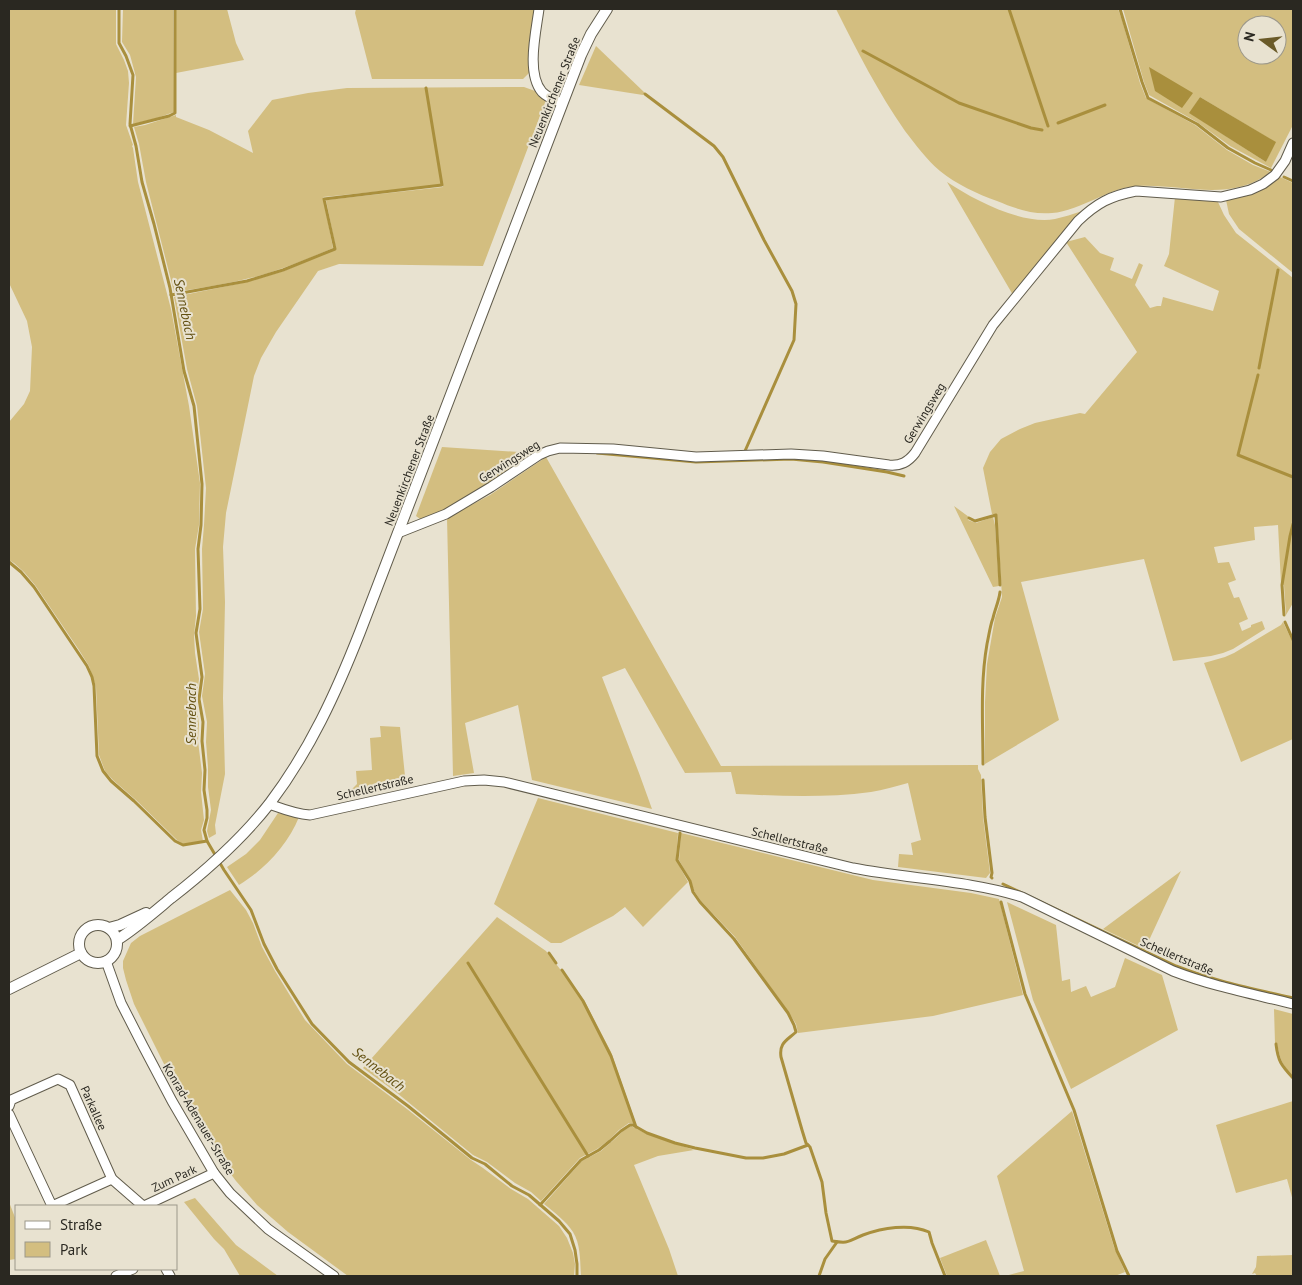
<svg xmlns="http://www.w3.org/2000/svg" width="1302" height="1285" font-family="'PT Sans',sans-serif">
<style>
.green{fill:#d3be80;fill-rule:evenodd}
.water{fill:#a98f3d}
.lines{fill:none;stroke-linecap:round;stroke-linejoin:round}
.stream{stroke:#a98f3d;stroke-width:3}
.minor-casing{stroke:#615c4c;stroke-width:11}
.tertiary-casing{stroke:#615c4c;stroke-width:12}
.minor{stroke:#fff;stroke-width:9}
.tertiary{stroke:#fff;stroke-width:10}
.labels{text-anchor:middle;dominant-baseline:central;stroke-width:4;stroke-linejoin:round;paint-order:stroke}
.street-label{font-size:12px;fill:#2a2821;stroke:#e8e2d0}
.water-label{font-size:14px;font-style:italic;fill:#635011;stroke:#e8e2d0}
</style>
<rect width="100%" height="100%" fill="#e8e2d0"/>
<!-- green -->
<g class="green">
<path d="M9,9H116V44L124,60L128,71L129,83L126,125L133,145L132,146L133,148L138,182L171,309L189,406L200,483L199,525L195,549L196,616L194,635L195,653L199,679L196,702L199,724L198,741L202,773L201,792L204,820L201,830L203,841L201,843L183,844L177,840L136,800L113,780L105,771L99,755L96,687L89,666L79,650L35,585L24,572L14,563L9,560V422L24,404L30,391L32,347L27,321L9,283Z"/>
<path d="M123,9H173L174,112L157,118L133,124L136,77L130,55L122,42Z"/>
<path d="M176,9H227L236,43L244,60L176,73Z"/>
<path d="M356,9H534L529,59V73L523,79H372L355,13Z"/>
<path d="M836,9H1118L1122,20L1140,83L1146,98L1195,125L1227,150L1253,165L1271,172C1230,203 1185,184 1138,186C1109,187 1081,211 1052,213C1032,215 1014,208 997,201C977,194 956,184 940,171C926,159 916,145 905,131C878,92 857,51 836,9Z"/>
<path d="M1123,9H1293V125L1271,168L1230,146L1197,122L1149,95L1144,82ZM1247,25H1277V55H1247ZM1200,97L1275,142L1266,162L1190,113Z"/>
<path d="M596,46L645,93L643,95L579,85Z"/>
<path d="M524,87L535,91L546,100L483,266L339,264L318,271L276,332L261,358L254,376L226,513L223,547L225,602L223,698L225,774L215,825L216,834L209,838L207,831L211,810L208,787V767L206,742L207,722L202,696L205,674L199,632L203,609L202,549L204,525L206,488L197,406L187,369L174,297L247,282L284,271L336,249L326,200L443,187V185L323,197L333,248C317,255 300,262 283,268C248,281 210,287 174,292L146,182L139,144L134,127L145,125L176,115V117L209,130L253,153L248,131L272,100L308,93L347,88Z"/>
<path d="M1280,177L1293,183V273L1239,229L1229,214L1226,200Z"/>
<path d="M947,182C974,200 1022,225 1055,219C1064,217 1073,214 1082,211L1075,217L1013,295Z"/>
<path d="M1175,197L1218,202L1224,215L1236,233L1293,278V603L1286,615L1284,585L1281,584L1278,525L1254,527L1255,540L1214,547L1218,563L1229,562L1236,580L1228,583L1234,598L1239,597L1248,619L1239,623L1242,631L1251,627V625L1262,621L1265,629L1233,649L1223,653L1211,656L1173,661L1144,559L1021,582L1059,720L985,764V702L987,664L995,618L1002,597L997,514H992L983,468L990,452L1001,439L1020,429L1035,423L1080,413L1085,414L1137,352L1066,242L1085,237L1100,253L1114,258L1110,270L1132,279L1139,263L1143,265L1135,285L1150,308L1157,306H1161L1163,297L1213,311L1219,291L1164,266L1169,254Z"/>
<path d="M442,447L534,453L489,483L442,511L420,519L416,516Z"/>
<path d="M546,457L721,766L978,765V769L981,775L983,817L990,873L986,878L898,867L899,854L913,855L911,843L921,840L908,783C896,786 883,790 871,792C826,798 781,796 736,794L731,772L685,773L625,668L602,677L639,773L652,809L532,780L518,705L465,723L474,773L453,776L447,518L490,495Z"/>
<path d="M954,506L969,517L968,520L976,523L993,517L995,525L999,586L993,587Z"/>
<path d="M1283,622L1293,643V739L1241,762L1204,663L1225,657L1234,653L1281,625Z"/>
<path d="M380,726L400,727L406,786L351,797L352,789L357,784L356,771L372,770L370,738L381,737Z"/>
<path d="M538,798L678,833L676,860L688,882L643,927L625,907L613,916L561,943H551L494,904Z"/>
<path d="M278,813L299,817C288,845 264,870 239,885L227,867L246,854L260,840Z"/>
<path d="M681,833L873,880L971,893L999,899L1023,995L933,1016L798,1033L796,1024L789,1013L735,937L701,901L694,891L691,881L679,860Z"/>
<path d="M1181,871L1145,949L1103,929Z"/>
<path d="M230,890L246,910L253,923L262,947L275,971L305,1020L347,1064L407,1109L471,1160L483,1168L511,1189L528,1199L559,1226L567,1238L573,1253L575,1264L574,1276H348L288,1232L257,1205L236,1181L218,1157L170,1076L134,1004L126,980L123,968V961L131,943L140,936Z"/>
<path d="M1007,902L1056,925L1062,981L1070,979L1071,992L1086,986L1091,997L1115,987L1125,958L1162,975L1178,1030L1071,1089L1033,1000Z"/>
<path d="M497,917L546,951L584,1000L611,1052L636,1124L629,1123L619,1130L609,1140L597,1149L580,1158L541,1201L531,1192L515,1183L487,1162L473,1155L397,1093L363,1068Z"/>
<path d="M1274,1009L1293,1014V1076C1282,1064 1280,1060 1277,1043H1275Z"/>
<path d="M1293,1101V1201L1287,1179L1236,1193L1216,1125Z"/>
<path d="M1072,1111L1114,1247L1125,1272L1115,1276H1005L1024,1271L997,1176Z"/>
<path d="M631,1126L647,1134L694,1150L658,1156L634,1165L669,1249L678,1276H581C580,1262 581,1245 573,1232C566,1221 554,1212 544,1204L582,1161L601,1151L616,1138L622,1132Z"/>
<path d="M195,1198L236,1245L278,1276H240L224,1249L214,1239L184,1202Z"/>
<path d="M9,1202L16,1220V1259L9,1260Z"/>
<path d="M986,1240L1000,1276H947L940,1258Z"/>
<path d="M1293,1255V1276H1257L1255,1273L1252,1274L1256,1267L1257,1256Z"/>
</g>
<!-- water -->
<g class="water">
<path d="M1149,67L1193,93L1182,108L1155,91Z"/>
<path d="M1200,97L1276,142L1266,162L1189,113Z"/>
</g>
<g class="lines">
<!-- stream -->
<g class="stream">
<path d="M119,9V43L126,56L133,75L130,124L136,146L142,182L154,224L170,288L184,371L194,406L202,484L201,525L198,549L200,609L196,633L202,677L199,699L203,722L202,741L205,770L204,790L207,810V818L204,830L207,841L224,870L251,910L264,944L277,969L312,1024L349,1062L408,1106L472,1158L485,1164L512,1186L529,1195L559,1221L570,1234L575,1250L577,1264V1276"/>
<path d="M1009,9L1048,126"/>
<path d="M1120,9L1142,82L1148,98L1197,124L1228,148L1255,163L1271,170"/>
<path d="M863,51L959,103L1031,128L1042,130"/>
<path d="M645,94L714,146L723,157L764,240L792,291L796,304L794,340L745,451"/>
<path d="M1058,123L1105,105"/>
<path d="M130,126L169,116L175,113V9"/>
<path d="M1284,177L1293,181"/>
<path d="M171,295L247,281L283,270L335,249L324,199L442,185L426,88"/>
<path d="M1259,368L1278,270"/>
<path d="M1258,375L1238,455L1293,477"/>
<path d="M597,453L696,462L791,459L823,462L887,472L904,476"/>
<path d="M969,518L975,521L996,515L1000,585"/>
<path d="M9,562L21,572L34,587L87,666L92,677L94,686L97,756L103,771L111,781L134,801L175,841L183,845L207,841"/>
<path d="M1284,615L1282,585L1290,536L1293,524"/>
<path d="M1285,622L1293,640"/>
<path d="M983,764C983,725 980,684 987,644C989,635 990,626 993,618C995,609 999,601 1000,592"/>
<path d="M983,780L985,817L992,873L991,877L992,878"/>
<path d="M680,833L677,860L690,881L693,892L700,902L734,939L788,1013L794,1025L796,1032C786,1041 779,1043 781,1057L802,1130L806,1143L810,1147L822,1182L826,1213L832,1241C850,1244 848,1241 863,1235C882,1228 909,1223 929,1232L932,1243L945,1276"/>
<path d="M1003,884L1176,966C1214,981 1254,989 1293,998"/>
<path d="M1001,902L1025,994L1074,1110L1117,1251L1129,1276"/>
<path d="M549,953L556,963"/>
<path d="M468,963L588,1156"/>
<path d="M562,970L583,1001L611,1056L636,1127"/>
<path d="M1276,1044C1278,1061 1281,1065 1293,1078"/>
<path d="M540,1205L581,1160L599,1150L610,1141L621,1131L630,1125H633L647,1133L675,1143L695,1148L746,1158H763L784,1154L808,1145"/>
<path d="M819,1276L825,1259L837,1242"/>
</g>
<!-- minor casing -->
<g class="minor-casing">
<g id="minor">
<path d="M539,9C536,32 526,73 542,92C548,98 555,100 562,103"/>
<path d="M398,533L446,514L491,487L539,455L548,451L560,448L613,449L696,457L791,454L823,456L889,465C901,466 908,462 915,453L993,325L1078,221C1097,203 1110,196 1136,191L1221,197L1250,190L1263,184L1275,175L1285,161L1293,143"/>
<path d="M269,804C283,809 295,814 310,815L464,781L484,780L504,782L853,868C909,879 967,880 1022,897L1173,971C1212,986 1253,994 1293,1004"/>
<path d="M106,961L121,1003L143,1046L172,1101L214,1173L230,1193L268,1229L334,1276"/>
<path d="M9,1106L11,1100L58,1079L70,1085L112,1179L143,1206"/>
<path d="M9,1114L52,1206L112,1179"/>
<path d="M144,1206L214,1173"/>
<path d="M166,1269L170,1276"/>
<path d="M116,1276L133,1269"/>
</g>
</g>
<!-- tertiary casing -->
<g class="tertiary-casing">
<g id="tertiary">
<circle cx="98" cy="944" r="19"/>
<path d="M109,928L120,925L146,913"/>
<path d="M117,940C136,928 153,913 171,898C207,870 242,839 270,803C310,750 336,693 360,632L581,55L591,34L607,9"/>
<path d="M9,989L81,953"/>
</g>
</g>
<!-- minor -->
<use href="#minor" class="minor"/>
<!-- tertiary -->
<use href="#tertiary" class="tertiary"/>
</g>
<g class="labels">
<!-- street labels -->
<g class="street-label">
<text transform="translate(554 92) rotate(-68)">Neuenkirchener Straße</text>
<text transform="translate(924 413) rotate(-59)">Gerwingsweg</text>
<text transform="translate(509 461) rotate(-32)">Gerwingsweg</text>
<text transform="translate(409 470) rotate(-69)">Neuenkirchener Straße</text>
<text transform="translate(375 787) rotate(-13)">Schellertstraße</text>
<text transform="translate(790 840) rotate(14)">Schellertstraße</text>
<text transform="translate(1177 956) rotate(23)">Schellertstraße</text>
<text transform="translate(94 1108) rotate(66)">Parkallee</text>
<text transform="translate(199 1119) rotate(59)">Konrad-Adenauer-Straße</text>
<text transform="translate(174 1178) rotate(-25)">Zum Park</text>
</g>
<!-- water labels -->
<g class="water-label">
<text transform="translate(185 309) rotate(78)">Sennebach</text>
<text transform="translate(191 714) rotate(-90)">Sennebach</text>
<text transform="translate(379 1069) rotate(38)">Sennebach</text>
</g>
</g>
<!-- border -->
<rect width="1302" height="1285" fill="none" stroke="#2a2821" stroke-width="20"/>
<!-- legend -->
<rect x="15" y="1205" width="162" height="65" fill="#e8e2d0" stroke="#9c988a"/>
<rect x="25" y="1221" width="25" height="8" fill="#ffffff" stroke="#9c988a"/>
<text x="60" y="1230" font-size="15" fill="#2a2821">Straße</text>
<rect x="25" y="1242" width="25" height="15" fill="#d3be80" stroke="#9c988a"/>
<text x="60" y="1255" font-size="15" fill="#2a2821">Park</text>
<!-- north arrow -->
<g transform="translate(1262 40) rotate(285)"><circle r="24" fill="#e8e2d0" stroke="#9c988a"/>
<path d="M0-4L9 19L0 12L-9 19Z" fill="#6a5a28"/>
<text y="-8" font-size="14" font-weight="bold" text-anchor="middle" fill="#2a2821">N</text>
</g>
</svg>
